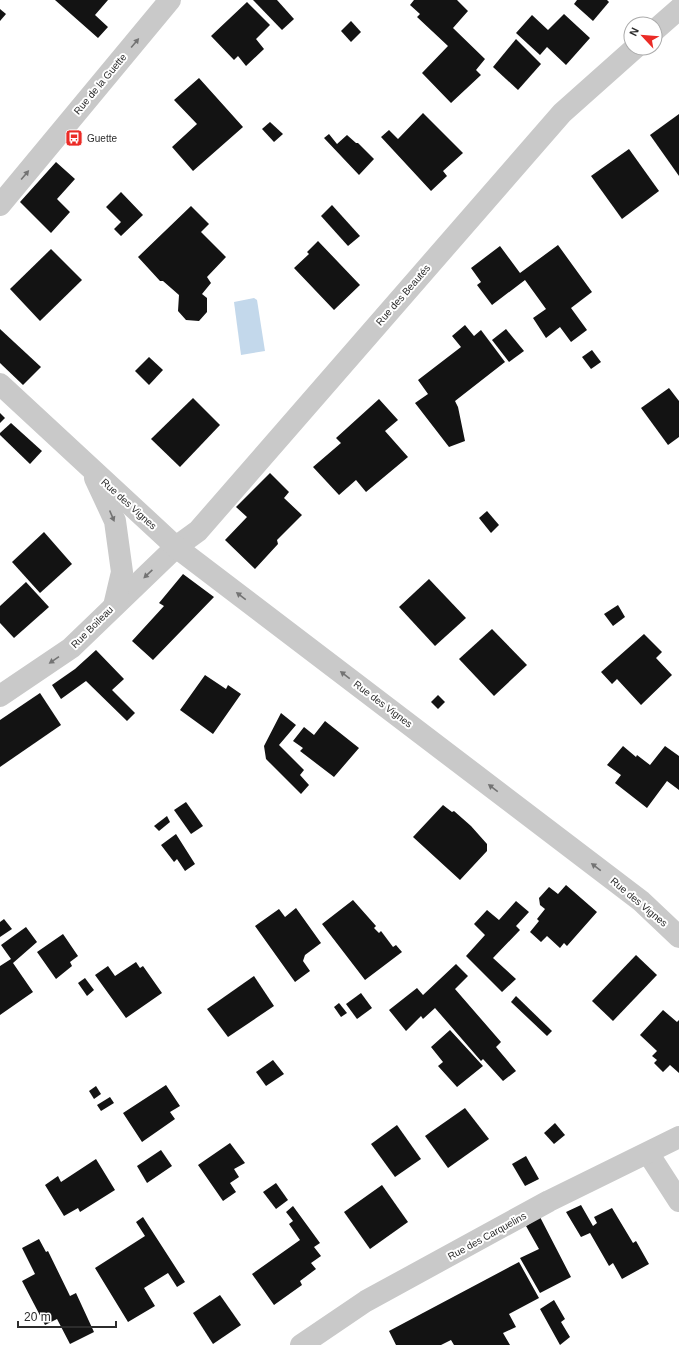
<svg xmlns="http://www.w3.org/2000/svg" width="679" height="1345" font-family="Arial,sans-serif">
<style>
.water{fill:#c3d8eb}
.building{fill:#131313}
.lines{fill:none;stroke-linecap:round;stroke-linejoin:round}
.minor{stroke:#c9c9c9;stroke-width:22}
.tertiary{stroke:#c9c9c9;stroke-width:22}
.oneway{fill:#737373}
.labels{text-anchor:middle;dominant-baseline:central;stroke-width:4;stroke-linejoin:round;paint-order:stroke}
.street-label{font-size:10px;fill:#2c2c2c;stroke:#fff}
.poi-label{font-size:10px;fill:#2c2c2c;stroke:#fff;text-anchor:start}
</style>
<rect width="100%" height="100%" fill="#fff"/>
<!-- water -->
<path class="water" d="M254,298L257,300L265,351L241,355L234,302Z"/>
<!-- building -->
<g class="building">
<path d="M55,0H108L95,15L108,27L98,38Z"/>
<path d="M253,0H277L294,19L282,30Z"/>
<path d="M414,0H457L468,11L453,28L485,59L476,70L481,75L451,103L422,73L448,46L417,17L420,14L410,5Z"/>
<path d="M577,0H607L609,2L593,21L574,4Z"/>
<path d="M247,2L270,25L256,39L264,49L246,66L238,56L234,60L211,36Z"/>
<path d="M0,9L6,14L0,21Z"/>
<path d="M564,14L590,38L566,65L547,47L540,55L516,33L532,15L548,30Z"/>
<path d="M351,21L361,32L351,42L341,31Z"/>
<path d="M516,39L541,64L518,90L493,67Z"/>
<path d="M199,78L243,127L193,171L172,147L197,124L174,100Z"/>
<path d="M423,113L463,153L443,171L447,176L431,191L381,137L389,130L398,139Z"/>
<path d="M679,114V176L650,135Z"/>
<path d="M270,122L283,134L274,142L262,129Z"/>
<path d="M329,134L337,144L347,135L356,143H358L374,159L359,175L324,138Z"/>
<path d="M629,149L659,191L622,219L591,176Z"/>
<path d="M56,162L75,179L57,199L70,212L51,233L20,202Z"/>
<path d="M121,192L143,215L121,236L114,229L121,222L106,207Z"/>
<path d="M332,205L360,236L348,246L321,216Z"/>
<path d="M191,206L209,224L201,232L226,257L207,277L211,283L202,294L207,298V312L199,321L186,320L178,311L179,295L163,281H160L138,257Z"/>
<path d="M318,241L360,285L334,310L294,268L309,254L307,252Z"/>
<path d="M558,245L592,292L571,308L587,330L571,342L560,327L546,338L533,318L546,309L525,280L492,305L477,285L481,282L471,268L500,246L520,273Z"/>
<path d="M51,249L82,280L40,321L10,289Z"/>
<path d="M465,325L474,336L481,330L505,362L455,401L458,407L465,441L449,447L415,403L428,394L418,380L461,347L452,336Z"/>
<path d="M0,329L41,367L23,385L0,363Z"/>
<path d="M506,329L524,351L509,362L492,340Z"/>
<path d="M592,350L601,362L591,369L582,357Z"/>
<path d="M149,357L163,370L149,385L135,371Z"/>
<path d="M669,388L679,401V437L668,445L641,408Z"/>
<path d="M193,398L220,425L180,467L151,439Z"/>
<path d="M379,399L398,420L385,431L408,457L366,492L356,480L339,495L313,467L341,443L336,438Z"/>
<path d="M0,413L5,418L0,423Z"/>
<path d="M11,423L42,451L30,464L0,435V433Z"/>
<path d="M270,473L289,492L284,498L302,515L277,540L278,544L255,569L225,540L247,517L236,507Z"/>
<path d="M487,511L499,525L491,533L479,518Z"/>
<path d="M44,532L72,564L40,593L12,562Z"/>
<path d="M183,574L214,597L153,660L132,641L164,606L159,603Z"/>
<path d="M429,579L466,618L435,646L399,607Z"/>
<path d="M26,582L49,607L14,638L0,623V606Z"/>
<path d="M618,605L625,617L613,626L604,614Z"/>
<path d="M492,629L527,665L494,696L459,659Z"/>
<path d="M644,634L662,652L656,658L672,675L641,705L617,679L612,684L601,672Z"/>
<path d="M96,650L124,679L112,690L135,713L127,721L86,681L61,699L52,685L75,669Z"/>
<path d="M205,675L226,689L228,685L241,694L213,734L180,710Z"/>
<path d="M40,693L61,725L0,767V720Z"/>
<path d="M438,695L445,702L438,709L431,702Z"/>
<path d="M281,713L296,725L279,745L304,770L300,775L309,785L301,794L266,759L264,746Z"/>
<path d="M325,721L359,748L334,777L300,751L303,748L293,741L304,727L314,735Z"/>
<path d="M623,746L636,757L637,755L650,765L665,746L679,756V790L667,781L647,808L615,783L621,775L607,765Z"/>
<path d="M186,802L203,826L191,834L174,810Z"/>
<path d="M443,805L452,812L454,811L471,826L487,844V851L460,880L413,837Z"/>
<path d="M167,816L170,822L159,831L154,826Z"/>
<path d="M176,834L195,864L185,871L177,859L174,862L161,845Z"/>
<path d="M566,885L597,912L567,946L564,943L560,948L547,936L541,942L530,932L539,921L537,919L545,909L540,905L539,898L549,887L558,894Z"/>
<path d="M353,900L376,926L374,928L379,933L381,931L393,947L396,945L402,952L365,980L322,924Z"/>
<path d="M516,901L529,912L516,926L520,930L493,958L516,979L502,992L466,956L485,935L474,924L487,910L499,920Z"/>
<path d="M296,908L321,943L305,955L303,961L310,971L295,982L255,926L279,909L285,917Z"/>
<path d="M4,919L12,929L0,937V922Z"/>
<path d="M26,927L37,942L13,963L33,992L0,1015V966L11,959L1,945Z"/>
<path d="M63,934L78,956L70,962L72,966L56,979L37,952Z"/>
<path d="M636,955L657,975L613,1021L592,1001Z"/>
<path d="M136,962L140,968L143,966L162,993L126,1018L95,975L108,966L115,976Z"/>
<path d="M456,964L468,976L455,989L501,1042L496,1047L516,1071L503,1081L483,1059L481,1061L435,1008L423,1019L421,1016L406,1031L389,1010L417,988L423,995Z"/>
<path d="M254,976L274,1006L228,1037L207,1009Z"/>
<path d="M85,978L94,990L87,996L78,983Z"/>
<path d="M361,993L372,1008L357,1019L346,1004Z"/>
<path d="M516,996L552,1031L547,1036L511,1002Z"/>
<path d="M339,1003L347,1013L341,1017L334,1007Z"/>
<path d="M663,1010L677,1022L679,1020V1073L670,1065L663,1072L654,1063L657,1060L652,1056L657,1051L640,1035Z"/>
<path d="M450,1030L483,1066L457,1087L438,1066L443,1062L431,1047Z"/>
<path d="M273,1060L284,1074L266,1086L256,1072Z"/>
<path d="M166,1085L180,1106L170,1112L175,1119L142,1142L123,1113Z"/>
<path d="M96,1086L101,1094L94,1099L89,1091Z"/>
<path d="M110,1097L114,1103L101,1111L97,1105Z"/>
<path d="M465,1108L489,1139L448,1168L425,1136Z"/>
<path d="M555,1123L565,1135L554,1144L544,1133Z"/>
<path d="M397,1125L421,1159L395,1177L371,1144Z"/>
<path d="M230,1143L245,1163L234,1169L239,1177L230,1183L236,1192L223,1201L198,1165Z"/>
<path d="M161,1150L172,1166L147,1183L137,1166Z"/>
<path d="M526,1156L539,1179L525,1186L512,1164Z"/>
<path d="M96,1159L115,1190L80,1212L78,1208L64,1216L45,1185L58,1176L61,1182Z"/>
<path d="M276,1183L288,1200L276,1209L263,1192Z"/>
<path d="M382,1185L408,1222L370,1249L344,1212Z"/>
<path d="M581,1205L593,1226L597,1223L594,1217L612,1208L633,1243L636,1241L649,1264L622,1279L613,1263L609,1266L590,1233L581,1237L566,1212Z"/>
<path d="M293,1206L320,1243L314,1247L321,1256L311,1263L316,1269L300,1281L302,1285L274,1305L252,1274L300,1240L289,1224L293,1221L286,1212Z"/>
<path d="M143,1217L185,1282L177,1287L168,1273L144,1288L155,1306L128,1322L95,1268L145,1236L136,1222Z"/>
<path d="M540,1217L571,1277L540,1293L520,1258L539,1249L526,1226Z"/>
<path d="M39,1239L46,1252L48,1251L70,1296L76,1293L94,1332L70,1344L57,1319L45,1325L22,1281L35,1274L22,1248Z"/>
<path d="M519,1262L539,1298L509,1314L516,1327L503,1333L510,1345H454L451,1340L441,1345H396L389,1331Z"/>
<path d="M220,1295L241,1325L213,1344L193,1313Z"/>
<path d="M554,1300L565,1319L561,1322L570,1337L560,1345L540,1309Z"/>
</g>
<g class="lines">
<!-- minor -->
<g class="minor">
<path d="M655,30L679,9"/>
<path d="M0,205L170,0"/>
<path d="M0,696L71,648L176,547L198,531L562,113L635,48"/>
<path d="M648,1153L679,1201"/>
<path d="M301,1345L366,1301L549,1201L679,1137"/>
</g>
<!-- tertiary -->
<g class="tertiary">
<path d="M0,384L176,547L641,901L679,937"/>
<path d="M95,478L115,521L122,572L114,606"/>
</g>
</g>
<!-- one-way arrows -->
<defs><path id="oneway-solid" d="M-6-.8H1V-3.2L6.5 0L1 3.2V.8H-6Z"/></defs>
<g class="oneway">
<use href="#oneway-solid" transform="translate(135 43) rotate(-50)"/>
<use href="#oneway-solid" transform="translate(25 175) rotate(-50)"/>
<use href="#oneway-solid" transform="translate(112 516) rotate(67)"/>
<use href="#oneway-solid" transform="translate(148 574) rotate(137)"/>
<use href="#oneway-solid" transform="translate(241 596) rotate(-143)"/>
<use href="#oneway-solid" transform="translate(54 660) rotate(146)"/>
<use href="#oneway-solid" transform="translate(345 675) rotate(-143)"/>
<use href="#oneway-solid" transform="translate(493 788) rotate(-143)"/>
<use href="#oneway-solid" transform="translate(596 867) rotate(-143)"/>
</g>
<!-- icons -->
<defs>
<g id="bus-square" transform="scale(0.9)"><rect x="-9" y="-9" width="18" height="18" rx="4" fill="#eb2b26" stroke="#fff"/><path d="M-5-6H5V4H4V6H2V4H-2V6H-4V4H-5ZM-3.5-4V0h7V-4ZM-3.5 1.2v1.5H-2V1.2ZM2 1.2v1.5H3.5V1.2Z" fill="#fff"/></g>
</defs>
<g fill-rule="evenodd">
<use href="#bus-square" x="74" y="138"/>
</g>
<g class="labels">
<!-- street labels -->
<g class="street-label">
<text transform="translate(100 84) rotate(-50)">Rue de la Guette</text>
<text transform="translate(403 295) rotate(-49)">Rue des Beautés</text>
<text transform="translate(129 504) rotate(42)">Rue des Vignes</text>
<text transform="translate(92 627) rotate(-45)">Rue Boileau</text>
<text transform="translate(383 704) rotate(37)">Rue des Vignes</text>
<text transform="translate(639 902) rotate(40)">Rue des Vignes</text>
<text transform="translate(487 1236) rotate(-29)">Rue des Carquelins</text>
</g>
<!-- poi labels -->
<g class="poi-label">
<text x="87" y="138">Guette</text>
</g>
</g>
<!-- north arrow -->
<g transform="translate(643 36) rotate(296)"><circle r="19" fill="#ffffff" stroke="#ababab"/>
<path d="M0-3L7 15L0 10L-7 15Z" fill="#eb2b26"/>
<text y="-6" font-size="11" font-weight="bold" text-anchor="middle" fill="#2c2c2c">N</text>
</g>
<!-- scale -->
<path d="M18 1321v6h98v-6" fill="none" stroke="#2c2c2c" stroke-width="2"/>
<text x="24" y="1321" font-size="12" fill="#2c2c2c" stroke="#ffffff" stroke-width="3" paint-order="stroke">20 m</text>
</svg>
